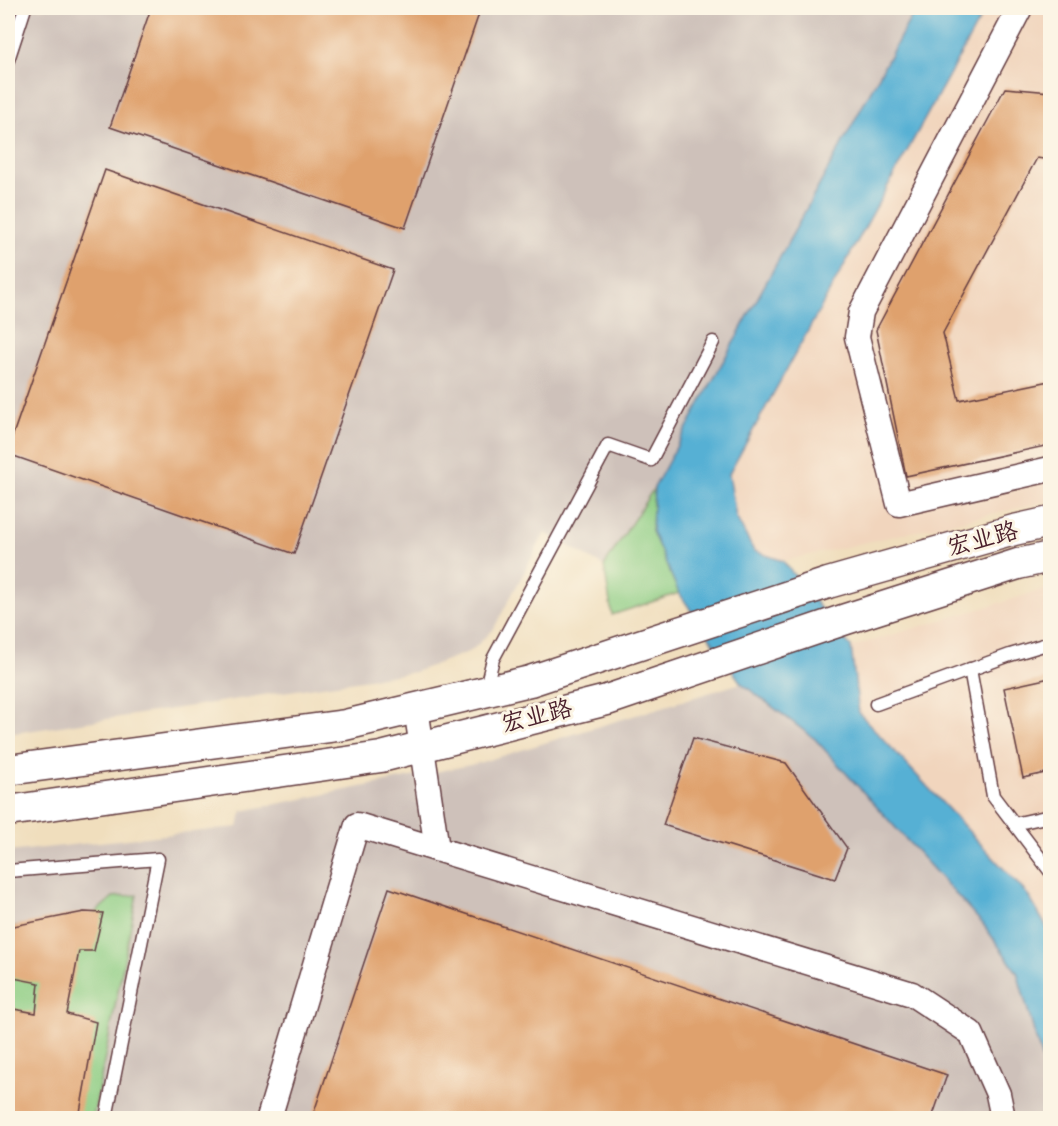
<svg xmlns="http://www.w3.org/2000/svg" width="1058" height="1126" font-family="Mynerve,'LXGW WenKai TC',sans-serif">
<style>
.built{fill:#f1d5bd}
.industrial{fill:#cec1ba}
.green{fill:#8ecd84;stroke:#6c7658;stroke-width:1.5}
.water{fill:#56b0d4;stroke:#506880;stroke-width:1.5}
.building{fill:#dfa16d}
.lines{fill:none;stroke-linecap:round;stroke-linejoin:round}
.service-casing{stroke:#633c41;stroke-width:15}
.minor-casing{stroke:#633c41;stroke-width:27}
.tertiary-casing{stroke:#633c41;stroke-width:33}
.service{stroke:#fff;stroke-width:12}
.minor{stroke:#fff;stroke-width:24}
.tertiary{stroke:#fff;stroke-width:30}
.labels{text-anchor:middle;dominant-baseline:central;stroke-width:6;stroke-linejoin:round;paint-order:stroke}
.street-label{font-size:24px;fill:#4a1f2b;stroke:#fcf5e5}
</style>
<rect width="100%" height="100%" fill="#fcf5e5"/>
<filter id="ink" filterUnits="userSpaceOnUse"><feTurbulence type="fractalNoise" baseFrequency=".0167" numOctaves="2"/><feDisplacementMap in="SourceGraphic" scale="12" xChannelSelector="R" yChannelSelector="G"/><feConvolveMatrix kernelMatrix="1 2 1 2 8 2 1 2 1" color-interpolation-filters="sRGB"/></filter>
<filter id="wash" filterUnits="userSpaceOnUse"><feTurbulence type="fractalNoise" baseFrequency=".008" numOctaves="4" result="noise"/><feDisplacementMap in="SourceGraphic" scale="24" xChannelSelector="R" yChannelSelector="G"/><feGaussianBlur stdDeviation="1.35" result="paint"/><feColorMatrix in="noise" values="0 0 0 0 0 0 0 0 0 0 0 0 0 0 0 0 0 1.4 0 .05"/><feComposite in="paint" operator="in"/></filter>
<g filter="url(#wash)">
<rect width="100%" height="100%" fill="#f0debd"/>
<!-- built -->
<g class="built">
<path d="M986,8H1050V501L783,561L754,551L736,517L729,474Z"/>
<path d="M1050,588V933L1028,895L859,713L851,647Z"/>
</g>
<!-- industrial -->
<g class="industrial">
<path d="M8,8H916L654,488L604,566L545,533L493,630L471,651L415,672L8,734Z"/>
<path d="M741,683L807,729L983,924L1017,972L1050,1088V1118H8V852L238,827L242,811L475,764Z"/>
</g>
<!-- green -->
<g class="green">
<path d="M654,488L652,531L679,593L612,615L604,566Z"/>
<path d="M137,895L93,1118H8V926L82,924L113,897Z"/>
</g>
<!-- water -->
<path class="water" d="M916,8H986L729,474L736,517L754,551L783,561L851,647L859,713L1028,895L1050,933V1088L1017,972L983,924L815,739L741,683L679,593L652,531L654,488Z"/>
<g id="blocks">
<!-- building -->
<g class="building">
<path d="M151,8H481L405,228L110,127Z"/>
<path d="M1005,88L1050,92V160L1037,158L943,333L959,400L1050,381V445L906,476L876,330Z"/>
<path d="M105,170L393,270L294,554L8,454V449Z"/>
<path d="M1050,678V772L1023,778L1004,688Z"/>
<path d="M693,738L786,763L847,848L835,879L663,825Z"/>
<path d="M389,888L947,1075L932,1118H312Z"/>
<path d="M84,912L103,913L94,951H79L67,1014L96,1022L79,1118H8V1008L36,1013L39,983L8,977V927Z"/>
</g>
</g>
</g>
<g filter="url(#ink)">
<use href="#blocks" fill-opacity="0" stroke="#633c41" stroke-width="1.5"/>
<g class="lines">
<!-- service casing -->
<g class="service-casing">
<g id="service">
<path d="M8,60L25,8"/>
<path d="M970,669L993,796L1050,871"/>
<path d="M485,691L493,659L608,445L651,460L713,342"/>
<path d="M876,704L1010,655L1050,643"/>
<path d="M1014,824L1050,816"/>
<path d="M8,871L158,859L106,1118"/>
</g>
</g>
<!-- minor casing -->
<g class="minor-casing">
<g id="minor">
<path d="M1020,8L861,312L857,337L899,504L1050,469"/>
<path d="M416,708L437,849"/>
<path d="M269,1118L357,825L912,994L971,1033L998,1094L1003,1118"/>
</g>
</g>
<!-- tertiary casing -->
<g class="tertiary-casing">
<g id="tertiary">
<path d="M8,770L345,725L530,681L828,583L1014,530L1050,522"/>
<path d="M8,811L381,757L607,700L846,619L1018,564L1050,557"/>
</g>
</g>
<!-- service -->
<use href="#service" class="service"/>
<!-- minor -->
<use href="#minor" class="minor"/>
<!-- tertiary -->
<use href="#tertiary" class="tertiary"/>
</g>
</g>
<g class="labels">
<!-- street labels -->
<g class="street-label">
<text transform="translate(983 540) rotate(-15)">宏业路</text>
<text transform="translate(537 717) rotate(-14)">宏业路</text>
</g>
</g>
<!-- margin -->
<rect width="1058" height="1126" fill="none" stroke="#fcf5e5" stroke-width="30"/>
</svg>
